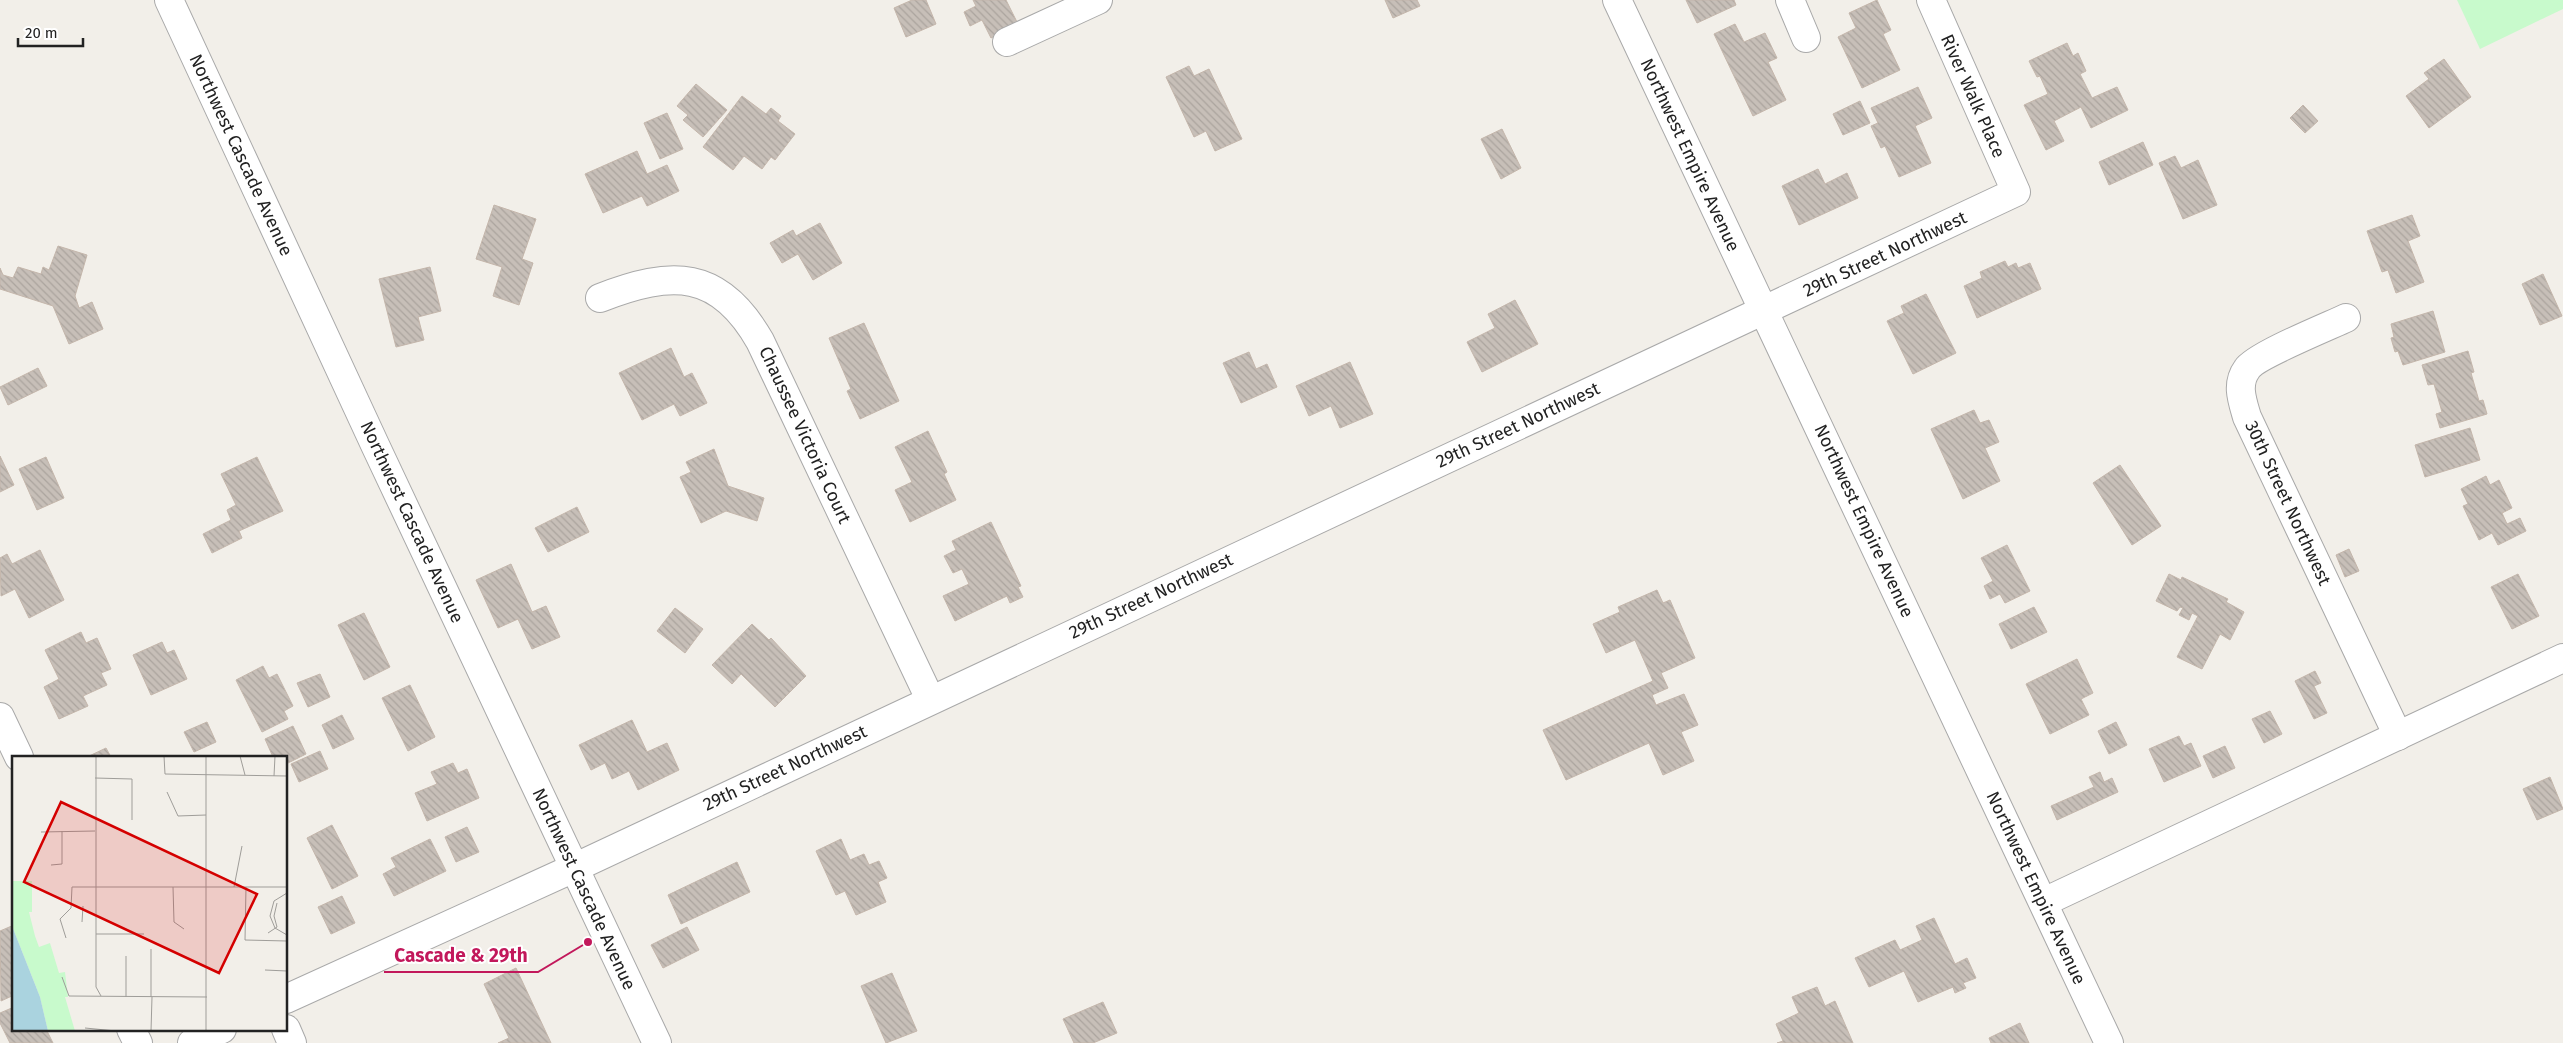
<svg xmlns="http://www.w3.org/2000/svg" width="2563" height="1043" font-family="'Fira Sans',sans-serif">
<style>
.park{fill:#c8facc}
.building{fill:url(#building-back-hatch);stroke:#c4b6ab}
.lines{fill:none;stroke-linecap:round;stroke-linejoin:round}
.minor-casing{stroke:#a9a9a9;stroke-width:30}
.minor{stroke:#fff;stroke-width:28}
.labels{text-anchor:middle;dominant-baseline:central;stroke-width:4;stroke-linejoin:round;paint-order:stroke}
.street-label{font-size:18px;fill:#222;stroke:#fff}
.inset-road{fill:none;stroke:#9f9d99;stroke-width:1}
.view{fill:#d40000;fill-opacity:0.15;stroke:#d40000;stroke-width:2.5}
.inset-edge{fill:none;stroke:#222;stroke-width:2.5}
.leader{fill:none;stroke:#c2185b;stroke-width:2}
.callout-dot{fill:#c2185b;stroke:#fff;stroke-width:2}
.callout-label{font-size:19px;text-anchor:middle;font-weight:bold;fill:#c2185b;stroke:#fff;stroke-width:4;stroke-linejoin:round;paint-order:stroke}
</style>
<defs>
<pattern id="building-back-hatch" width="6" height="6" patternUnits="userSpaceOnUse" patternTransform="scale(1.25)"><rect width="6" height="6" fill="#c7bfb8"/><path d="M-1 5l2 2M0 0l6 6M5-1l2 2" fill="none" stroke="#aba49e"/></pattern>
</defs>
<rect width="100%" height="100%" fill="#f2efe9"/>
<!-- park -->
<path class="park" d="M2457,0H2563V9L2480,49Z"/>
<!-- building -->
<g class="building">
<path d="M912,0H926L936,24L906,37L894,8Z"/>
<path d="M973,0H1006L1018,24L991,38L982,20L970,26L964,12L976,6Z"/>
<path d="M1385,0H1417L1420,6L1393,18Z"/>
<path d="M1686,0H1734L1736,5L1697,23Z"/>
<path d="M1877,0L1891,30L1883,34L1900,70L1862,88L1838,37L1856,28L1849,13Z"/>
<path d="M1735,24L1744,42L1765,33L1777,58L1768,62L1786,100L1753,116L1714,34Z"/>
<path d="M2067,43L2073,56L2078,53L2086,71L2080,74L2092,98L2117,87L2128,110L2091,128L2081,107L2054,121L2064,141L2046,150L2024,105L2048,94L2040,76L2037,77L2029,61Z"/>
<path d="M2444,59L2471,97L2429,128L2406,96L2429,79L2424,73Z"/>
<path d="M1189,66L1194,76L1209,69L1242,139L1215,151L1206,131L1194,137L1166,77Z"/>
<path d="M696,84L727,110L703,137L683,120L688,115L677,106Z"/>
<path d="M1918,87L1932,118L1915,126L1931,163L1899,177L1885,146L1881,148L1871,126L1878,123L1871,108Z"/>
<path d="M742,96L766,114L771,108L781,116L778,121L795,134L775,160L771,157L762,169L744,156L733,170L703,147Z"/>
<path d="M1860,101L1870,123L1843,135L1833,114Z"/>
<path d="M2303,105L2318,121L2305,133L2290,118Z"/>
<path d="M667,113L683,149L660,159L644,123Z"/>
<path d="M1502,129L1521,168L1501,179L1481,139Z"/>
<path d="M2143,142L2153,165L2109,185L2099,162Z"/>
<path d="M637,151L647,174L667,165L679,191L647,206L642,196L603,213L585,174Z"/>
<path d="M2175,156L2181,168L2198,160L2217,205L2183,219L2159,163Z"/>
<path d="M1818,169L1825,184L1847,173L1858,198L1799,225L1782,186Z"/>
<path d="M494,205L536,219L522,259L533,263L519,305L493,296L502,267L476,259Z"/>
<path d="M2412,215L2420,236L2408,241L2424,282L2396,293L2388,270L2382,272L2367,231Z"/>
<path d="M820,223L842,263L813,280L798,254L782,263L770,243L793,230L796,236Z"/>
<path d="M58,246L87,255L75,296L79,308L92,302L103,329L69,344L53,306L0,289V268L3,275L13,278L18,267L41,274L43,267L49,270Z"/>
<path d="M2005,261L2008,267L2016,263L2018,268L2030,263L2041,289L1977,318L1964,286L1982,278L1980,272Z"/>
<path d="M430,267L441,311L418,317L424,340L396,347L379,279Z"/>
<path d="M2543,274L2562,316L2540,325L2522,284Z"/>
<path d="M1926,294L1956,353L1913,374L1887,321L1904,313L1901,306Z"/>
<path d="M1515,300L1538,344L1482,372L1467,342L1495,328L1488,314Z"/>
<path d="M2433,311L2445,352L2403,365L2398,351L2395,352L2391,338L2394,337L2391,324Z"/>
<path d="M864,323L899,401L860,419L847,391L851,389L829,338Z"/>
<path d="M671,348L684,377L692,373L707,403L680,416L674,404L642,420L619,373Z"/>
<path d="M2468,351L2474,372L2471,373L2479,401L2483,400L2487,414L2440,428L2436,414L2442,412L2434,384L2428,385L2422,365Z"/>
<path d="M1249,352L1256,369L1267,364L1277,387L1241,403L1223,363Z"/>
<path d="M1350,362L1373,414L1340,428L1331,406L1309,416L1296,386Z"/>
<path d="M38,368L47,386L8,405L0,387Z"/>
<path d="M1974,410L1980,423L1989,420L1999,442L1985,448L2000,481L1963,499L1931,429Z"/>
<path d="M2470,428L2480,460L2425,477L2415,445Z"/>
<path d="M928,431L947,472L944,474L956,500L910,522L895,490L912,482L895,447Z"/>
<path d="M714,449L728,486L764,498L757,521L726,511L701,523L680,477L691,472L686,462Z"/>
<path d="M0,456L14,485L0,492Z"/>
<path d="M46,457L64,498L37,510L19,469Z"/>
<path d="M257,457L283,511L239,531L242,538L212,553L203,534L231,520L227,510L236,505L221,474Z"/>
<path d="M2120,465L2161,526L2132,545L2093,483Z"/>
<path d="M2486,476L2490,485L2499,480L2512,508L2502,513L2507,524L2520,518L2526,531L2498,545L2492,533L2479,540L2463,506L2468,504L2461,489Z"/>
<path d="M577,507L589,532L548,552L535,528Z"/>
<path d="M991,522L1021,586L1018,587L1023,597L1010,603L1007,596L955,621L943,596L969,584L962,569L953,573L944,556L956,550L952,541Z"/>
<path d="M2007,545L2030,591L2005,603L2000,594L1990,599L1984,586L1993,581L1981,558Z"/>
<path d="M2349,549L2359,571L2345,577L2336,555Z"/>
<path d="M40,550L64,600L29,618L15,589L1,596L0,558L7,554L12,564Z"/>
<path d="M511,564L532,612L546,606L560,637L532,649L518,619L498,628L476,580Z"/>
<path d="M2169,574L2181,580L2182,577L2228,599L2226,602L2244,612L2230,640L2220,634L2202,669L2177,657L2198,616L2192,613L2189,620L2179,615L2183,608L2180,607L2177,611L2156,601Z"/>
<path d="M2518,574L2539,616L2512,629L2491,587Z"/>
<path d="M1657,590L1663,603L1670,600L1695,658L1661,673L1668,688L1652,695L1656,705L1684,694L1698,725L1681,732L1694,761L1663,775L1649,743L1566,780L1543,730L1653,681L1635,640L1606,653L1593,624L1620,612L1618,607Z"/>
<path d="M2034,607L2047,632L2011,649L1999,624Z"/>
<path d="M675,608L703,629L685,653L657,631Z"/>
<path d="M364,613L390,667L364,680L338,625Z"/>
<path d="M752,624L769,640L771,638L806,676L775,707L741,674L732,684L712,665Z"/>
<path d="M81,632L86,643L97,638L111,669L101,673L107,685L83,696L88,706L59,719L44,687L59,679L45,650Z"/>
<path d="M162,642L167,653L174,650L187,679L151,695L133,655Z"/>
<path d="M2077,659L2093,693L2081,699L2089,715L2050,734L2026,684Z"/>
<path d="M263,666L269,678L277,674L293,706L284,711L288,719L262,732L236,680Z"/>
<path d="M2315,671L2321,683L2314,686L2327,713L2314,719L2295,681Z"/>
<path d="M320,674L330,697L308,707L297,683Z"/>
<path d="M410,685L435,737L408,751L382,698Z"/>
<path d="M2270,711L2282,734L2264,743L2252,719Z"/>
<path d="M342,715L354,739L333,749L322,725Z"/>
<path d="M632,720L647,752L667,743L679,770L638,790L629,771L612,779L605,763L591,770L579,745Z"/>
<path d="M207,722L216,742L194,752L184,732Z"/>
<path d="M2116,722L2127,745L2109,754L2098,731Z"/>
<path d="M293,726L306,754L286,764V757H273L265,739Z"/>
<path d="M2179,736L2184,746L2191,743L2201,766L2164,782L2149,749Z"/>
<path d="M2225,746L2235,768L2213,778L2203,756Z"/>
<path d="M106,748L111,757H87Z"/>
<path d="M320,751L328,769L299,782L291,764Z"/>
<path d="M453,763L458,773L467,769L479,798L427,821L415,793L437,784L431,772Z"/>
<path d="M2100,772L2104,782L2112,778L2118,792L2057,820L2051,806L2094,787L2089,777Z"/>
<path d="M2550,777L2563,809L2537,820L2523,789Z"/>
<path d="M332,825L358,876L332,889L307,838Z"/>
<path d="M467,827L479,852L456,862L445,837Z"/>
<path d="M430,839L446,871L394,896L383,874L396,867L391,858Z"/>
<path d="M841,839L850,860L864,854L869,865L879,861L887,878L878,882L886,902L856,915L845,891L836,895L816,851Z"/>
<path d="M737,862L750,892L681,924L668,895Z"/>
<path d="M342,896L355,923L331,934L318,907Z"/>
<path d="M1934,918L1955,964L1967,958L1976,978L1963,983L1966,988L1955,993L1953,987L1918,1002L1904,971L1869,987L1855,958L1895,940L1900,950L1922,940L1916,926Z"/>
<path d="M14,925V995L1,1001L0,931Z"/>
<path d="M687,927L699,950L663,968L651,945Z"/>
<path d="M516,968L551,1043H498L509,1038L484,984Z"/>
<path d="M892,973L917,1031L886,1043L861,986Z"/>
<path d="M1817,987L1825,1006L1835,1001L1853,1043H1777L1783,1041L1776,1024L1799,1013L1792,997Z"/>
<path d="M1103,1002L1117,1033L1093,1043H1074L1063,1019Z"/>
<path d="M14,1007V1029H46L53,1043H10L0,1023V1013Z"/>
<path d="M2020,1023L2029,1043H1991L1989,1038Z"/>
</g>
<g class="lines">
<!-- minor casing -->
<g class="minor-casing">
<g id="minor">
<path d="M169,0L376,447L657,1043"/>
<path d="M1617,0L2109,1043"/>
<path d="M1790,0L1806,38"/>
<path d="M1007,42L1098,0"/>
<path d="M600,298C672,270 719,269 760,341L930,699"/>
<path d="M2346,318C2329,326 2255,356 2247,369C2236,384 2242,400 2247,417L2398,736"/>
<path d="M0,717L19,757"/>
<path d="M2044,902L2563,658"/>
<path d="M286,999L574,868L2016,192L1931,0"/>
<path d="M131,1029L138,1043"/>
<path d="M286,1029L292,1043"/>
<path d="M192,1043L222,1029"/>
</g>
</g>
<!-- minor -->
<use href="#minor" class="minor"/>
</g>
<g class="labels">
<!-- street labels -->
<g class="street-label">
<text transform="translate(1973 96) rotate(66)">River Walk Place</text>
<text transform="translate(241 155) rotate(65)">Northwest Cascade Avenue</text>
<text transform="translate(1690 155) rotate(65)">Northwest Empire Avenue</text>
<text transform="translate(1885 254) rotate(-25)">29th Street Northwest</text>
<text transform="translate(1518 425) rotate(-25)">29th Street Northwest</text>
<text transform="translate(805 435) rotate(65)">Chaussee Victoria Court</text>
<text transform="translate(2288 503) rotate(65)">30th Street Northwest</text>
<text transform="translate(1864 521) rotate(65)">Northwest Empire Avenue</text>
<text transform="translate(412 522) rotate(65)">Northwest Cascade Avenue</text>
<text transform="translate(1151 596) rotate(-25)">29th Street Northwest</text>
<text transform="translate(785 768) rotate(-25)">29th Street Northwest</text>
<text transform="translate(2036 888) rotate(65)">Northwest Empire Avenue</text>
<text transform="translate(584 889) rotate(65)">Northwest Cascade Avenue</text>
</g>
</g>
<!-- overview -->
<g transform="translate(12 756)">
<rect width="275" height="275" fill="#f2efe9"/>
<path d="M0,125H20V156H17L23,180L27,191L38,187L47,217L53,216L56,241H53L63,275H36L28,241L0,170Z" fill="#c8facc"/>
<path d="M0,170L28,241L36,275H0Z" fill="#aad3df"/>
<path class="inset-road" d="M84,0V231L89,240M152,0L153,18L275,20M194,0V275M228,0L233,19M262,20L263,0M83,22L120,23V64M155,36L166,60L194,59M29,76L83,75M39,109L50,108V75M161,131L162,166L172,173M222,131L230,90M234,131L233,184L275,185M275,137L262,145L258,160L263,172L275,179M70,166L71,150M256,177L265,171L262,160L265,147M84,178H132M54,182L48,163L59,152L60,131H275M253,214L275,215M50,221L57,240L195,241M114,241V200M139,241V193M73,272L104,275M139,275L140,241"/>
<path class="view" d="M49,46L245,138L207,217L12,126Z"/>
<rect width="275" height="275" class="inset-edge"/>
</g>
<!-- callouts -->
<path class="leader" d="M588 942L538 972H384"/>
<circle class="callout-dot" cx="588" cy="942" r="5"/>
<g class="callout-label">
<text x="461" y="962">Cascade &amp; 29th</text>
</g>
<!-- scale -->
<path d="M18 38v8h65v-8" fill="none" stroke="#222222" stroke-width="2.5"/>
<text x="25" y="38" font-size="15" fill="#222222" stroke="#ffffff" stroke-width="4" paint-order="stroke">20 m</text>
</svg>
